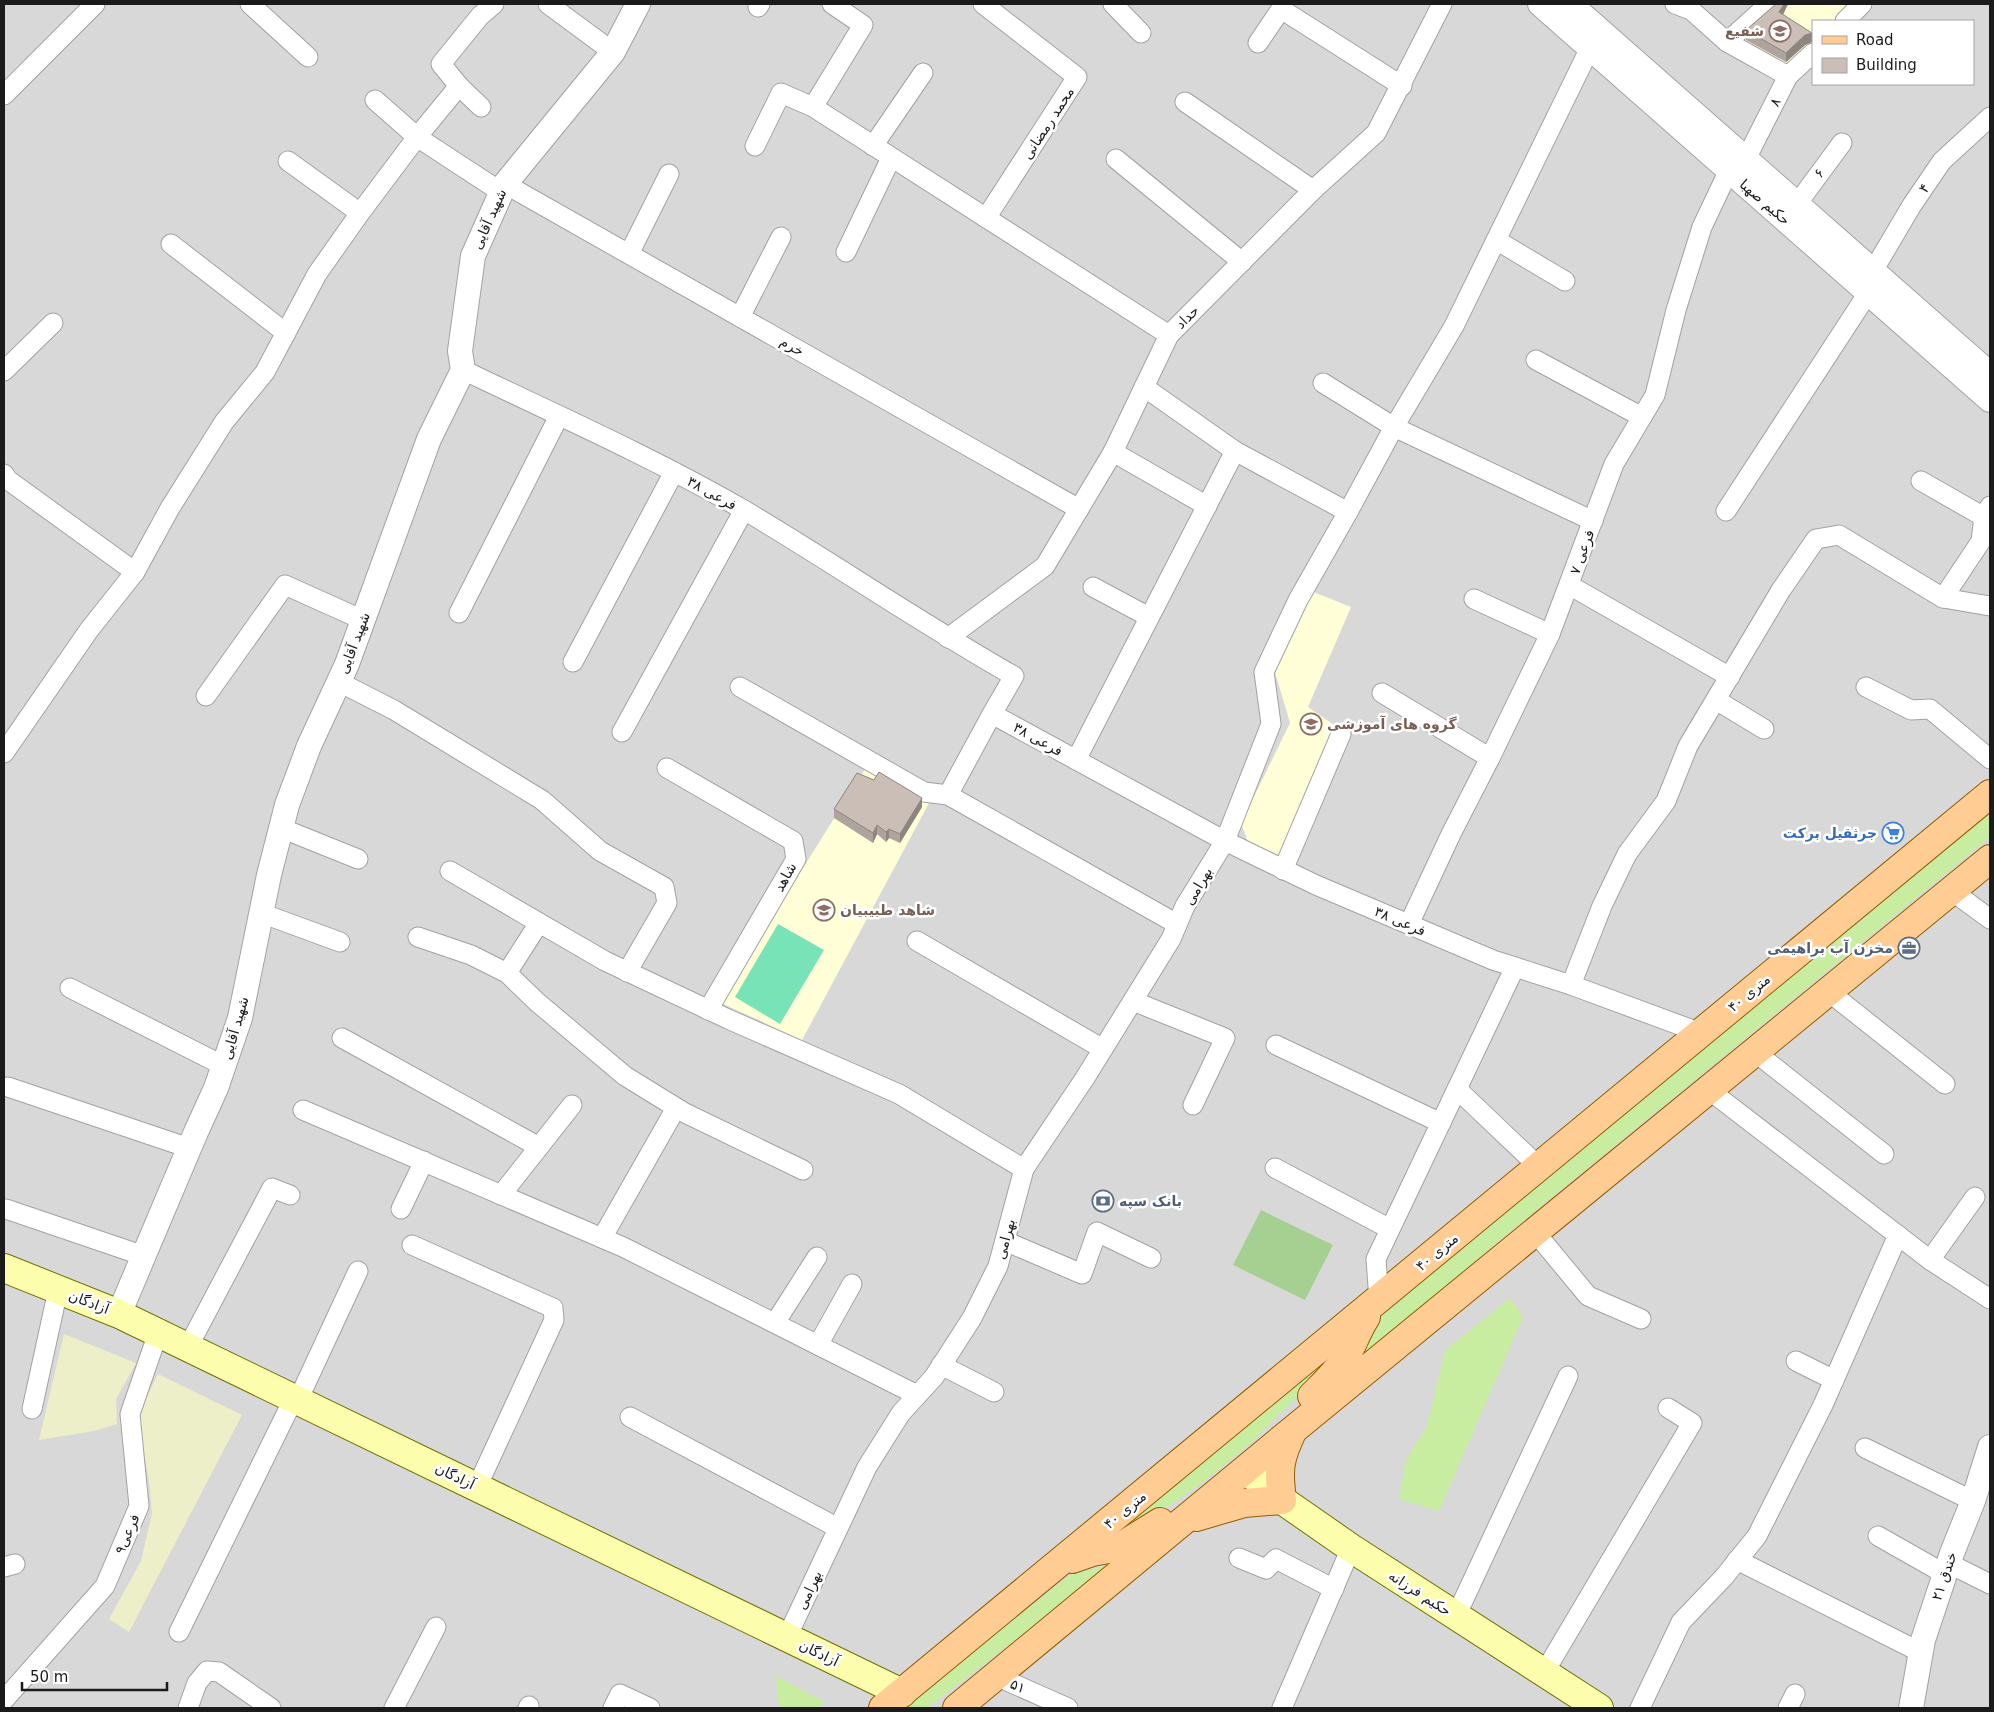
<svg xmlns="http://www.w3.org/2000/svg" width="1994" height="1712" font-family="'DejaVu Sans','Noto Naskh Arabic',sans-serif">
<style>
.residential{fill:#d9d8d8;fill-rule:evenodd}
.education{fill:#fffed7}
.farmland{fill:#edefc9}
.grass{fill:#c8eda1}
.forest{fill:#a6d091}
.pitch{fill:#77e3b6}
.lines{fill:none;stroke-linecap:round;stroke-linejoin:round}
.minor-casing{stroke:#a2a2a2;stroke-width:21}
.tertiary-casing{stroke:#a2a2a2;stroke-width:26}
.secondary-casing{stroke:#6b7400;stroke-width:30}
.primary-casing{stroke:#925d00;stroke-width:30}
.minor{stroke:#fff;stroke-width:19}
.tertiary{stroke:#fff;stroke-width:24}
.secondary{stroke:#fcfeae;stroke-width:28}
.primary{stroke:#ffcd93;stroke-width:28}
.wall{fill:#aea39d}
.shaded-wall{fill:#8d857f}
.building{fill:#cabeb6;stroke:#8d857f}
.labels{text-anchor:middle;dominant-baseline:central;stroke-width:5;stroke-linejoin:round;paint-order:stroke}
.education-label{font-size:14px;font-weight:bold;fill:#785e54;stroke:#fff;text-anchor:start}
.street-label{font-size:14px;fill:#1b1b1b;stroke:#fff}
.shop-label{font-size:14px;font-weight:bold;fill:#366cbe;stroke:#fff;text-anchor:end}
.service-label{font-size:14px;font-weight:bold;fill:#4e5e75;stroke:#fff;text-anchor:end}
</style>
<rect width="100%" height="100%" fill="#eee9e0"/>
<!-- residential -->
<path class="residential" d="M4,4H1990V1708H4ZM1813,21H1973V84H1813Z"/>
<!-- education -->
<g class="education">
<path d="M1784,4H1853L1836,21H1813V46L1787,68L1736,41Z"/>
<path d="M1311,591L1351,607L1308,707L1334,725L1280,858L1248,842L1241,823L1290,723L1274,669Z"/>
<path d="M865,769L929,803L802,1040L719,1002Z"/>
</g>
<!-- farmland -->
<g class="farmland">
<path d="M64,1334L136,1363L116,1399L117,1424L94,1431L39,1440Z"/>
<path d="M158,1374L242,1415L129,1632L109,1619L141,1561L152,1513L149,1481L141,1436V1408Z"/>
</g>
<!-- grass -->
<g class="grass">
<path d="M1990,808V837L1494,1245L1351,1370L1376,1320L1401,1294Z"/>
<path d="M1510,1298L1523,1317L1439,1511L1399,1499L1406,1460L1427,1426L1445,1350Z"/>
<path d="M1325,1356V1368L1250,1444L1203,1482L1132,1532L1093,1544Z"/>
<path d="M1119,1560L927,1708H904L1072,1573L1094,1569Z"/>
<path d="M776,1676L825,1702L818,1708H779Z"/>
</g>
<!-- forest -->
<path class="forest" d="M1261,1210L1333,1245L1305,1300L1233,1265Z"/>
<!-- pitch -->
<path class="pitch" d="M778,924L824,950L780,1024L735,997Z"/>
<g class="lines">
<!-- minor casing -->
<g class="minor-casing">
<g id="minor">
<path d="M250,4L308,57"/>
<path d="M548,4L613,52"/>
<path d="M983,4L1077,77L986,218"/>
<path d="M1113,4L1141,33"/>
<path d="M1675,4L1691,10L1727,42L1788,76"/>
<path d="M758,7L760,4"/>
<path d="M1845,21L1862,4"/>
<path d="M1727,42L1769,4"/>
<path d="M1258,43L1281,9L1402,86"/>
<path d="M459,86L481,107"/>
<path d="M4,95L95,4"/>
<path d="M375,100L417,137L501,192"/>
<path d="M1185,102L1313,190"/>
<path d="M813,107L863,25L832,4"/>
<path d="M755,146L781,93L813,107L1169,335"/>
<path d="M873,146L923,73"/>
<path d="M1116,159L1242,262"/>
<path d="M1746,159L1788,76L1813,53"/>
<path d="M288,161L360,213"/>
<path d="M505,184L1079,509"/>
<path d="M1797,204L1842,143"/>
<path d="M1496,240L1565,281"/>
<path d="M171,244L286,333"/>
<path d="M846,252L891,158"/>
<path d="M629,254L669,174"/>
<path d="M1873,271L1912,205L1942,161L1990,117"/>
<path d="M740,317L781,237"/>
<path d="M1536,360L1642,417"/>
<path d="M463,370C557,415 654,458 744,510C835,564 922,624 1014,676L992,714L1225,841L1316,885L1493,960L1571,985L1701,1033"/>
<path d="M4,371L53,323"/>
<path d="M1323,383L1394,427L1593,521"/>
<path d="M1144,387L1235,451L1348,512"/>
<path d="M1113,452L1207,506"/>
<path d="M4,474L8,480L135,572"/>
<path d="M1921,481L1984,517"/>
<path d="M1726,511L1868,293"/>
<path d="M1569,585L1730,677"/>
<path d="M1093,587L1149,617"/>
<path d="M1943,598L1981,541L1984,517L1990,506"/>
<path d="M1474,599L1550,634"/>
<path d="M459,613L559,416"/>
<path d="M948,638L1045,566L1113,452L1169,335L1313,190L1376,133L1442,4"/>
<path d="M573,662L674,472"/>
<path d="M339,682L394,710L542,800L600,851L664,887L667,903L627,972"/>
<path d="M740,687L924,792L948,795L1177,924"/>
<path d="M1866,687L1911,710L1930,709L1990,759"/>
<path d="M1382,693L1490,758"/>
<path d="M206,696L285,585L363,620"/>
<path d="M1716,700L1764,729"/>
<path d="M622,732L744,510"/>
<path d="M4,753L89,630L135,572L170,508L224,422L265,372L317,274L360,213L417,137L459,86L441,64L480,16L494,4"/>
<path d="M1076,760L1235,451"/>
<path d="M667,768L793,841L796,859L708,1010"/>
<path d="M948,795L992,714"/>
<path d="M281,828L358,859"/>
<path d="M1283,870L1341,734"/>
<path d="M450,871L605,961L728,1019L899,1094L1024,1169"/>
<path d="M1952,891L1990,919"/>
<path d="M261,913L340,942"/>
<path d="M1409,924L1451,834L1490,758L1550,634L1614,464L1655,395L1676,310L1702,227L1729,170"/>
<path d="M418,937L471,955L507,973L537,1002L625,1076L685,1113L803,1170"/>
<path d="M917,941L1103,1049"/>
<path d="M507,973L539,923"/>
<path d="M1571,985L1602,906L1627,854L1666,801L1688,746L1781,590L1816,539L1839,535L1943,598L1990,606"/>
<path d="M70,988L224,1066"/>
<path d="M1829,992L1945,1084"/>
<path d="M1133,1001L1225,1038L1193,1105"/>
<path d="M342,1038L539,1147"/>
<path d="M1276,1045L1441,1123"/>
<path d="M1755,1052L1884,1154"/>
<path d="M8,1087L189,1148"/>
<path d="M1457,1089L1539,1167"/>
<path d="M1709,1090L1930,1260L1990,1299"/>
<path d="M303,1110L623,1247L917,1395"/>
<path d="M1275,1168L1390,1229"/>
<path d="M501,1195L572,1105"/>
<path d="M6,1209L144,1256"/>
<path d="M401,1209L424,1161"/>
<path d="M1535,1232L1588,1296L1641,1319"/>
<path d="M602,1238L676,1108"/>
<path d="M1005,1241L1082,1274L1097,1232L1151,1258"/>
<path d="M412,1245L553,1308L554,1320L477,1487"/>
<path d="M1930,1260L1975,1197"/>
<path d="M1379,1300L1376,1259L1515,967"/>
<path d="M775,1323L817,1257"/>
<path d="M818,1345L852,1284"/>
<path d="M188,1347L272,1188L290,1195"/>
<path d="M1796,1361L1834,1380"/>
<path d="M941,1365L994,1392"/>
<path d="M298,1400L358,1271"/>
<path d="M32,1409L58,1290"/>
<path d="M630,1417L838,1528"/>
<path d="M1865,1448L1973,1501"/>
<path d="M1878,1536L1945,1574"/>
<path d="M1239,1558L1266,1569L1276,1559L1334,1589"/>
<path d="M1737,1560L1920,1652"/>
<path d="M1948,1563L1990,1584"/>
<path d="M4,1567L15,1564"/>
<path d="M1456,1616L1568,1376"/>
<path d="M179,1632L294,1398"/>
<path d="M787,1637L867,1467L901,1413L934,1377L972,1318L998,1266L1024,1169L1085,1078L1171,939L1185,906L1225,841L1271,724L1264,672L1298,600L1348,512L1394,427L1454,326L1590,48"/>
<path d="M1544,1673L1692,1423L1668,1408"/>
<path d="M996,1676L1068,1708"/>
<path d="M4,1700L105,1586L139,1506L130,1414L158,1333"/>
<path d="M188,1708L197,1683L207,1671L219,1672L271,1708"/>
<path d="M394,1708L436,1627"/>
<path d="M528,1708L529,1706"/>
<path d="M613,1708L620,1694L650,1708"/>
<path d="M1282,1708L1351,1548"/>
<path d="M1640,1708L1681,1622L1724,1577L1757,1536L1823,1405L1898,1235"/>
<path d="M1788,1708L1795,1694"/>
</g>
</g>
<!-- tertiary casing -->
<g class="tertiary-casing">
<g id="tertiary">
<path d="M1540,4L1990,400"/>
<path d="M1570,4L1990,374"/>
<path d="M119,1314L196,1132L216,1088L240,1018L269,875L287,805L309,746L347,664L429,439L463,370L460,351L473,256L505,184L613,52L638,4"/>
<path d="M1911,1708L1923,1640L1952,1553L1973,1501L1990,1447"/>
</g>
</g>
<!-- secondary casing -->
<g class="secondary-casing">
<g id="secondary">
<path d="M4,1268L119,1314L902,1693"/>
<path d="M1246,1470L1282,1500L1351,1548L1599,1708"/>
</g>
</g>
<!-- primary casing -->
<g class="primary-casing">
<g id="primary">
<path d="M1312,1396C1323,1385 1335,1374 1344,1360C1352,1346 1357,1331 1366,1317"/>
<path d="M1196,1517L1244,1503L1282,1500C1278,1469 1279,1460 1292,1432"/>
<path d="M1072,1559L1092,1552L1120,1547L1160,1522"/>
<path d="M883,1708L1990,794"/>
<path d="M957,1708L1293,1430L1990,859"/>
</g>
</g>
<!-- minor -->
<use href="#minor" class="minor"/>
<!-- tertiary -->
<use href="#tertiary" class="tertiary"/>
<!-- secondary -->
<use href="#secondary" class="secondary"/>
<!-- primary -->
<use href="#primary" class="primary"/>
</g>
<!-- wall -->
<g class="wall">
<path d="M1788,4L1783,15L1812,42L1805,45L1786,62L1746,40V30Z"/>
<path d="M922,807L900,843L889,838L886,842L877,834L873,843L834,818V809Z"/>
</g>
<!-- shaded-wall -->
<g class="shaded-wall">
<path d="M1784,4H1788L1779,22V12Z"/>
<path d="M1812,33V42L1805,45L1786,62V53L1805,35Z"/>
<path d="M922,798V807L900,843V834Z"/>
<path d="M877,825V834L873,843V833Z"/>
<path d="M889,829V838L886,842V832Z"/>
</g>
<!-- building -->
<g class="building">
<path d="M1776,4H1784L1779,12L1812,33L1805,35L1786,53L1746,30Z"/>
<path d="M879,772L922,798L900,834L889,829L886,832L877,825L873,833L834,809L857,773L874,780Z"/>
</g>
<!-- icons -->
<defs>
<g id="school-ring" transform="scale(1.125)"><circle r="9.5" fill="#fff" stroke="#8d6e63" stroke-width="1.5"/><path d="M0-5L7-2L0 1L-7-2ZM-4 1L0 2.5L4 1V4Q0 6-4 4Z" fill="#8d6e63"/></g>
<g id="supermarket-ring" transform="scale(1.125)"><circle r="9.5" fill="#fff" stroke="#3f7fe0" stroke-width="1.5"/><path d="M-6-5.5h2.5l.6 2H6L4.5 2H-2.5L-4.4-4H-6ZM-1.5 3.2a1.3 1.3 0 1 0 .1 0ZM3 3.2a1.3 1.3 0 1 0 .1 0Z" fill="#3f7fe0"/></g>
<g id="office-ring" transform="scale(1.125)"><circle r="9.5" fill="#fff" stroke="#5c6f8a" stroke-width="1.5"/><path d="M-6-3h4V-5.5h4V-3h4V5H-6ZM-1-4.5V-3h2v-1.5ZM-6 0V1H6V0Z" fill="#5c6f8a"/></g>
<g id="bank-ring" transform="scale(1.125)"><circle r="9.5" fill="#fff" stroke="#5c6f8a" stroke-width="1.5"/><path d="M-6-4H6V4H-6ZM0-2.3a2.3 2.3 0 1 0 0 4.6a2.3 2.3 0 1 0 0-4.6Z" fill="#5c6f8a"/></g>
</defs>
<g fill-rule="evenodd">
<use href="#school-ring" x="1780" y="31"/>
<use href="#school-ring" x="1311" y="724"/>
<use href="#supermarket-ring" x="1893" y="833"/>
<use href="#school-ring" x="824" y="910"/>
<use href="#office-ring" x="1909" y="948"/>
<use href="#bank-ring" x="1103" y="1201"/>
</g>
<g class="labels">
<!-- education labels -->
<g class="education-label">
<text x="1764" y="31" text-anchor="end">شفیع</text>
<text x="1327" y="724">گروه های آموزشی</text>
<text x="840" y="910">شاهد طبیبیان</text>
</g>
<!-- street labels -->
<g class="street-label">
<text transform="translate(1775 102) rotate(-63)">۸</text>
<text transform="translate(1048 123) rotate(-57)">محمد رمضانی</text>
<text transform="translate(1819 173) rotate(-54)">۶</text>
<text transform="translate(1924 188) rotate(-56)">۴</text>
<text transform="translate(1765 202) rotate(41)">حکیم صهبا</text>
<text transform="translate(489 219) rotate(-66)">شهید آقایی</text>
<text transform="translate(1187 317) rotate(-45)">حداد</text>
<text transform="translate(792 346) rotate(29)">خرم</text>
<text transform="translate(712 493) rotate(29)">فرعی ۳۸</text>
<text transform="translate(1582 552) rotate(-70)">فرعی ۷</text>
<text transform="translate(354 643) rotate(-69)">شهید آقایی</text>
<text transform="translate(1038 739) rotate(29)">فرعی ۳۸</text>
<text transform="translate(785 877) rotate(-61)">شاهد</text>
<text transform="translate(1198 886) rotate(-59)">بهرامی</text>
<text transform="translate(1400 921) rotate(23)">فرعی ۳۸</text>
<text transform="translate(1749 993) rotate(-40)">۴۰ متری</text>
<text transform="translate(235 1028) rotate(-74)">شهید آقایی</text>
<text transform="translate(1005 1239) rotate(-75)">بهرامی</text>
<text transform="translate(1437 1252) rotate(-40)">۴۰ متری</text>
<text transform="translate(89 1302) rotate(21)">آزادگان</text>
<text transform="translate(455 1476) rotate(26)">آزادگان</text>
<text transform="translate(1125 1510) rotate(-40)">۴۰ متری</text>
<text transform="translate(127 1534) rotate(-67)">فرعی۹</text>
<text transform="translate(1944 1576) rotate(-71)">۲۱ خندق</text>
<text transform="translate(809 1590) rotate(-65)">بهرامی</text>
<text transform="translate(1420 1593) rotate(33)">حکیم فرزانه</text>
<text transform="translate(819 1653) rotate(26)">آزادگان</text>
<text transform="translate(1018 1686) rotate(24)">۵۱</text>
</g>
<!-- shop labels -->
<g class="shop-label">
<text x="1877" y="833">جرثقیل برکت</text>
</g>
<!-- service labels -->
<g class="service-label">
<text x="1893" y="948">مخزن آب براهیمی</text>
<text x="1119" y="1201" text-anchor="start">بانک سپه</text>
</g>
</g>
<!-- border -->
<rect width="1994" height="1712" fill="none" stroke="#1b1b1b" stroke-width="10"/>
<!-- legend -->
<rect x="1812" y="20" width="162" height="65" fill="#ffffff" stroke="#a4a4a4"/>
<rect x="1822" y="36" width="25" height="8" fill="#ffcd93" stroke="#a4a4a4"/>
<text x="1856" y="45" font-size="15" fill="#1b1b1b">Road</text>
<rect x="1822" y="58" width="25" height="15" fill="#cabeb6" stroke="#a4a4a4"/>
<text x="1856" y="70" font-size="15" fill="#1b1b1b">Building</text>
<!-- scale -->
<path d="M22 1682v8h145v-8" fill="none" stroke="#1b1b1b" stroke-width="2.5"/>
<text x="30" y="1682" font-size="15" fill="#1b1b1b" stroke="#ffffff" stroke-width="4" paint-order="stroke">50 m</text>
</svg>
